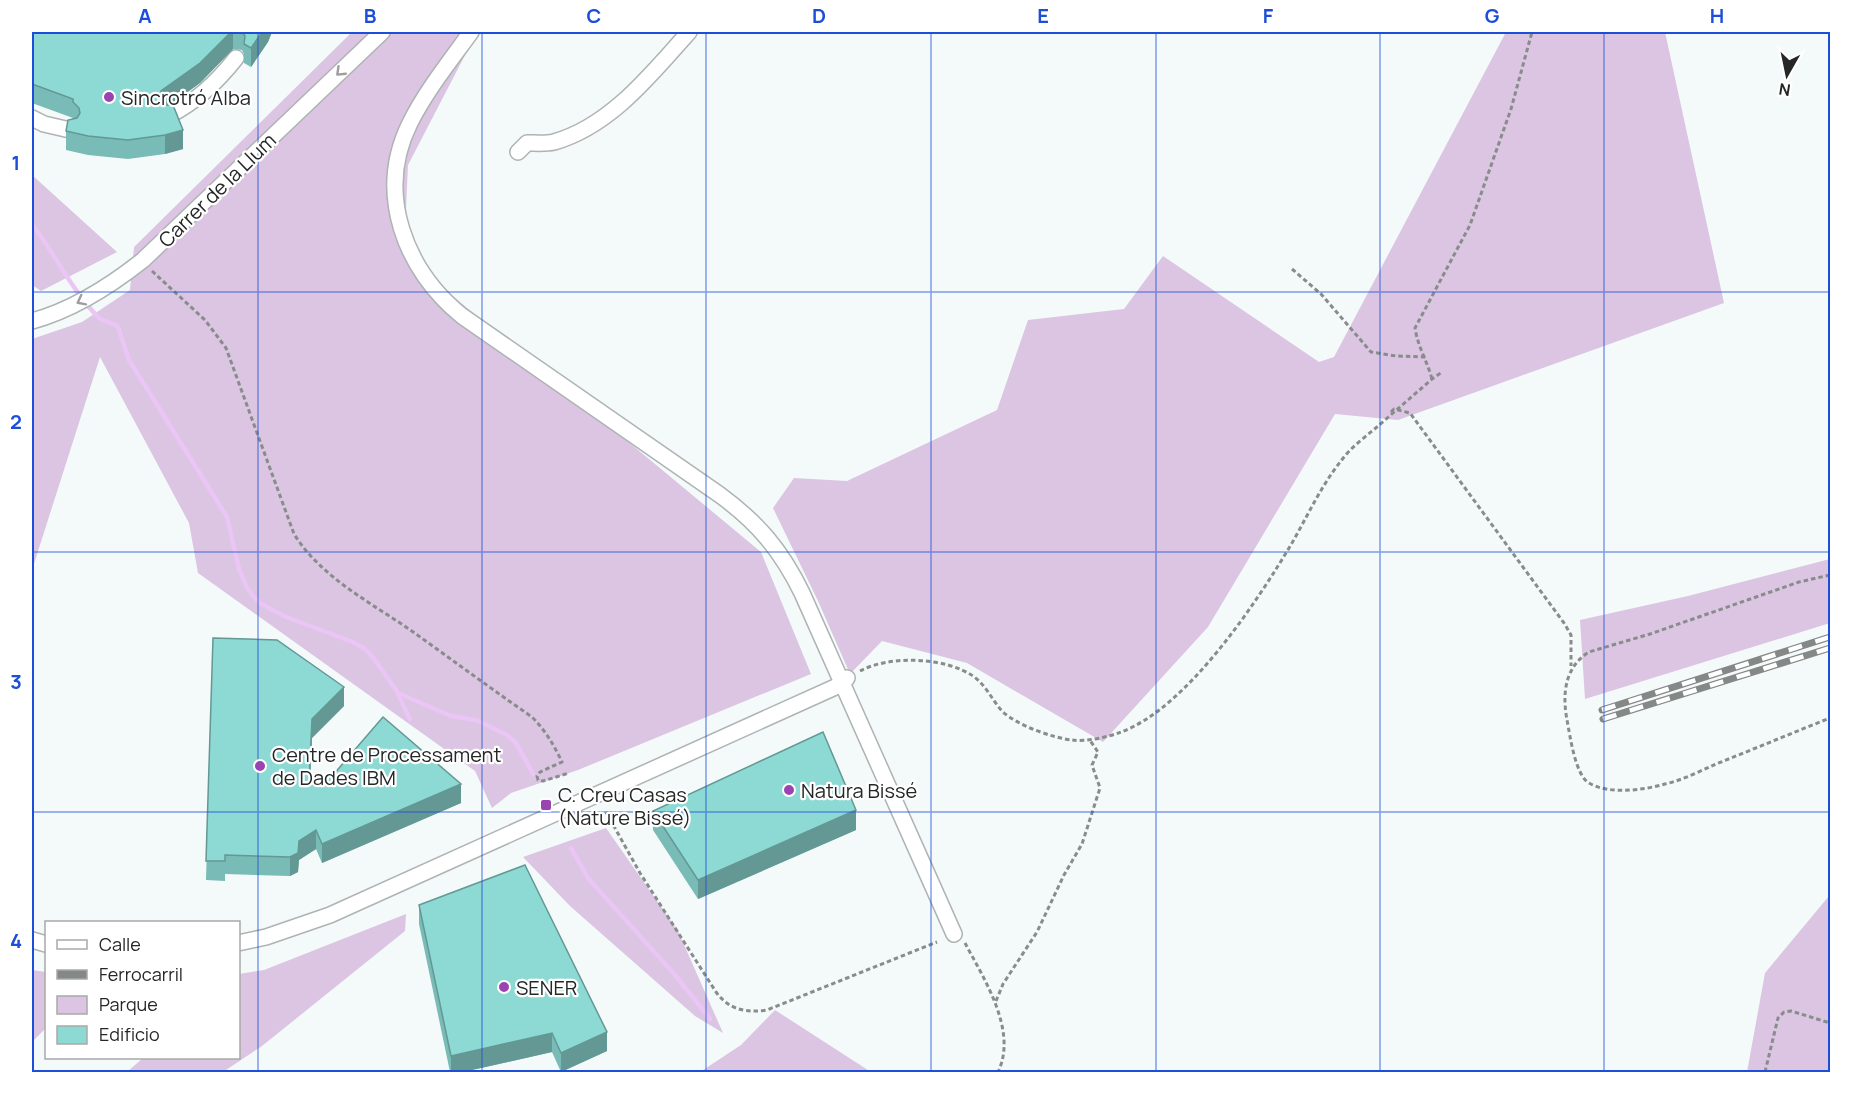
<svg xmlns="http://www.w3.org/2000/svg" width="1862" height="1104" font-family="Manrope,sans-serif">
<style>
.green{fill:#dbc5e2}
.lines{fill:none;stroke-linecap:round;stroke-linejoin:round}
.stream{stroke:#eac5f5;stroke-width:4.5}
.minor-casing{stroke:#aeb3b3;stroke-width:18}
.path{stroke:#888c8b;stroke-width:3;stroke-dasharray:4.5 3;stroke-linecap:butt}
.minor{stroke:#fff;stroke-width:15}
.rail-casing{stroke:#848887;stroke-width:7}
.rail{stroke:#fff;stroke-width:4.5;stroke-dasharray:14;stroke-linecap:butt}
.wall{fill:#79bbb6}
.shaded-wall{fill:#639894}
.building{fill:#8dd9d4;stroke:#639894;stroke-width:1.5}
.oneway{stroke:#9d9e9d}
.grid{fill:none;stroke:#1d4ed8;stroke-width:1.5;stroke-opacity:0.55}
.poi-dot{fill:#9a44b1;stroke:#fff;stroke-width:2}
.labels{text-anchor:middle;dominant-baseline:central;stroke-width:4.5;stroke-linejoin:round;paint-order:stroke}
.poi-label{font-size:20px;fill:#252726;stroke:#fff;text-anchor:start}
.street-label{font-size:20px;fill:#252726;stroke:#fff}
.neatline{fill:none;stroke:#1d4ed8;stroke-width:2}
.grid-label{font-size:20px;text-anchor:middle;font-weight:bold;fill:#1d4ed8}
</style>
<rect width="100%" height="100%" fill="#f4faf9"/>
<!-- green -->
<g class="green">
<path d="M352,32H477L408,165L405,231L437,283L761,552L811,674L578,770L511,793L492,808L475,771L198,573L189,523L100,357L32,570V339L82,322L130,290L134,247Z"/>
<path d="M1506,32H1665L1724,303L1398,420L1335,414L1208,627L1103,742L967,663L882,641L850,674L818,601L773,508L794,478L847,481L997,410L1028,320L1124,309L1163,256L1319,362L1334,357Z"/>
<path d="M32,175L117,252L41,291L32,285Z"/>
<path d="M1830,559V623L1585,699L1580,620L1688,596Z"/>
<path d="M606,828L678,931L723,1033L695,1016L570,906L523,857Z"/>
<path d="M1829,896H1830V1072H1747L1765,973Z"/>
<path d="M406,914L405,931L262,1046L223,1072H127L143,1058H238L239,974L264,970Z"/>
<path d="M32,970L46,972V1028L32,1042Z"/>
<path d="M775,1010L871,1072H700L741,1045Z"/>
</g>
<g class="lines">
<!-- stream -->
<g class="stream">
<path d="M32,224C55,254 71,289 98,317C104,323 112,321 118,327L129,360L227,517L239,569L247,588L253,596L260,603L286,617L353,642L365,649L375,660L398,693L451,716L476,720L507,735L516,743L533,774"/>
<path d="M398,694L410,719"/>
<path d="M571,848L588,878L675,975L710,1019"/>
</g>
<!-- minor casing -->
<g class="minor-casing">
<g id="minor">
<path d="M471,32C450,61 426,91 410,123C375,193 405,270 462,316L720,495C758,523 781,550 802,593L954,934"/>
<path d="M170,115C197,101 218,81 236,58"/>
<path d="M32,118L44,124L70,130"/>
<path d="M518,152L527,143C535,143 546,144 554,142C611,126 652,73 689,32"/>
<path d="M32,321C73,310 109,287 143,260L382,32"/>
<path d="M32,940L46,944"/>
<path d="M238,943L266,937L330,915L842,684L847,678"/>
</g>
</g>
<!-- path -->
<g class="path">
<path d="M1292,269L1321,294L1371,352L1396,356L1426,357"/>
<path d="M152,271L205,320L226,348L294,534C322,579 374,604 416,634C455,662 493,690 532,717C545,730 554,745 562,762L540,772L537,776L538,780L543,781L569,773"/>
<path d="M1432,379C1427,361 1418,347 1415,328L1470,225L1511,109L1532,32"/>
<path d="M1391,412L1394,409L1410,413L1564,623L1571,635V666"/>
<path d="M1830,575L1799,582L1650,634L1589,652C1565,667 1562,693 1567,720C1570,735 1575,775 1589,783C1609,795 1644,790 1665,784C1683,780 1700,771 1716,764C1754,749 1792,733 1830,718"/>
<path d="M860,671C890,655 945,657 973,676C986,685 992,700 1002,711C1016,725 1053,738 1072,740C1087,742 1108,737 1121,732C1187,708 1257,602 1292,543C1308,515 1321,486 1341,461C1350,448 1365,437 1377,427C1395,411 1414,395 1432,379L1442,372"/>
<path d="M606,812L640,873L716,992C729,1010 746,1013 767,1010L937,942"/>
<path d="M965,943C984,979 1018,1031 998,1072"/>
<path d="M996,1001L1003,984L1037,932L1064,875L1082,844L1100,788L1092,765L1098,752L1089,739"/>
<path d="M1765,1072L1778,1018L1784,1012L1791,1011L1830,1023"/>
</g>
<!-- minor -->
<use href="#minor" class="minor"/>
<!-- rail casing -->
<g class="rail-casing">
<g id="rail">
<path d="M1602,710L1830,637"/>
<path d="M1603,719L1830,648"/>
</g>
</g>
<!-- rail -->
<use href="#rail" class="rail"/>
</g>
<!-- wall -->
<g class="wall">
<path d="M32,32H272L268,42L251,67L244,63V54L242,50L233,49L200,83L170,105L183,149L165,154L128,159L88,155L66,150V131L73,118L32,103Z"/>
<path d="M213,638L344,706L312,738L310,783L461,803L322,863L316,849L299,860L298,872L290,876L225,874V881L206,880Z"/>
<path d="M653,811L856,830L698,899L653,830Z"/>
<path d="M419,905L607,1051L561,1072L552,1052L463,1072H450L419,924Z"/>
</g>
<!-- shaded-wall -->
<g class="shaded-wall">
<path d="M231,32H233V49L200,83L161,111V91Z"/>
<path d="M262,32H272L268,42L251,67V48Z"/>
<path d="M183,130V149L165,154V135Z"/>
<path d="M344,687V706L312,738L309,802L312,719Z"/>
<path d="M461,784V803L322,863V844Z"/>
<path d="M856,810V830L698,899V880Z"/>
<path d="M316,830V849L299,860L298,872L290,876V857L299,841Z"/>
<path d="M607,1032V1051L561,1072V1053Z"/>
<path d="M552,1033V1052L463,1072H451V1056Z"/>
</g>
<!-- building -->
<g class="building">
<path d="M32,32H231L200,63L161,91V100L166,105H173L183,130L165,135L128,140L88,136L66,131L68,120L77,118L80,113L79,108L73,102V99L32,84Z"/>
<path d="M242,32H262L251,48L244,44L245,36Z"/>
<path d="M213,638L277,640L344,687L312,719L309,783L333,775L383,717L461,784L322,844L316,830L299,841L298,853L290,857L225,855V861H206Z"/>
<path d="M823,732L856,810L698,880L653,811Z"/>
<path d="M525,865L607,1032L561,1053L552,1033L451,1056L419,905Z"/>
</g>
<!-- one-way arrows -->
<defs><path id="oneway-chevron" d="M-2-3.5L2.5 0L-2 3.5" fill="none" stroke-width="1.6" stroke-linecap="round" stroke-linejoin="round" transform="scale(1.5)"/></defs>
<g class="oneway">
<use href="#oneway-chevron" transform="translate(340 72) rotate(136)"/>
<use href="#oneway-chevron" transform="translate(81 301) rotate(153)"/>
</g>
<!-- grid -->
<path class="grid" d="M258,32V1072M482,32V1072M706,32V1072M931,32V1072M1156,32V1072M1380,32V1072M1604,32V1072M32,292H1830M32,552H1830M32,812H1830"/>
<!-- markers -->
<g class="poi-dot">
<circle cx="109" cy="97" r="6"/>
<circle cx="260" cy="766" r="6"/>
<circle cx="789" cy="790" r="6"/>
<rect x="540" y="799" width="12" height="12" rx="3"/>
<circle cx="504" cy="987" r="6"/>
</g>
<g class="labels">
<!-- poi labels -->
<g class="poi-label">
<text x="121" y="97">Sincrotró Alba</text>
<text x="272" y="754">Centre de Processament<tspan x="272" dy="23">de Dades IBM</tspan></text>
<text x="801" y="790">Natura Bissé</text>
<text x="558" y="794">C. Creu Casas<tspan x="558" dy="23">(Nature Bissé)</tspan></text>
<text x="516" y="987">SENER</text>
</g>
<!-- street labels -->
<g class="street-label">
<text transform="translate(217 190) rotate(-44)">Carrer de la Llum</text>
</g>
</g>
<!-- border -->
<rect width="1862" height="1104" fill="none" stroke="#ffffff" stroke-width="66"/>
<!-- legend -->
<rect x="45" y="921" width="195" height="138" fill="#ffffff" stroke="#a8a9a8" stroke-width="1.5"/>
<rect x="57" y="940" width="30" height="9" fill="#ffffff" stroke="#a8a9a8" stroke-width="1.5"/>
<text x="99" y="951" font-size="18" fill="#252726">Calle</text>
<rect x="57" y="970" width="30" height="9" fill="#848887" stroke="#a8a9a8" stroke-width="1.5"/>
<text x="99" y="981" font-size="18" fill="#252726">Ferrocarril</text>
<rect x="57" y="996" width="30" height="18" fill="#dbc5e2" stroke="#a8a9a8" stroke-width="1.5"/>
<text x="99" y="1011" font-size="18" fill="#252726">Parque</text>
<rect x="57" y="1026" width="30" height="18" fill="#8dd9d4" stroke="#a8a9a8" stroke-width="1.5"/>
<text x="99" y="1041" font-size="18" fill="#252726">Edificio</text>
<!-- north arrow -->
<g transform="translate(1787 75) rotate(189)" stroke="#ffffff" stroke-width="4.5" paint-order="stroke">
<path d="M0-4.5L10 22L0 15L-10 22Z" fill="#252726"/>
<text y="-9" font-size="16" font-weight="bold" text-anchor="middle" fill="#252726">N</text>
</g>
<rect x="33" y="33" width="1796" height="1038" class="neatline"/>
<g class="grid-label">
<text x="145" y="23">A</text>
<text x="370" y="23">B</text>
<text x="594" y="23">C</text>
<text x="819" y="23">D</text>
<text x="1043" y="23">E</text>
<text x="1268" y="23">F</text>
<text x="1492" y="23">G</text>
<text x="1717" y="23">H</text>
<text x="16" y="170">1</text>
<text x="16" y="429">2</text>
<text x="16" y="689">3</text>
<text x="16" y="948">4</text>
</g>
</svg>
